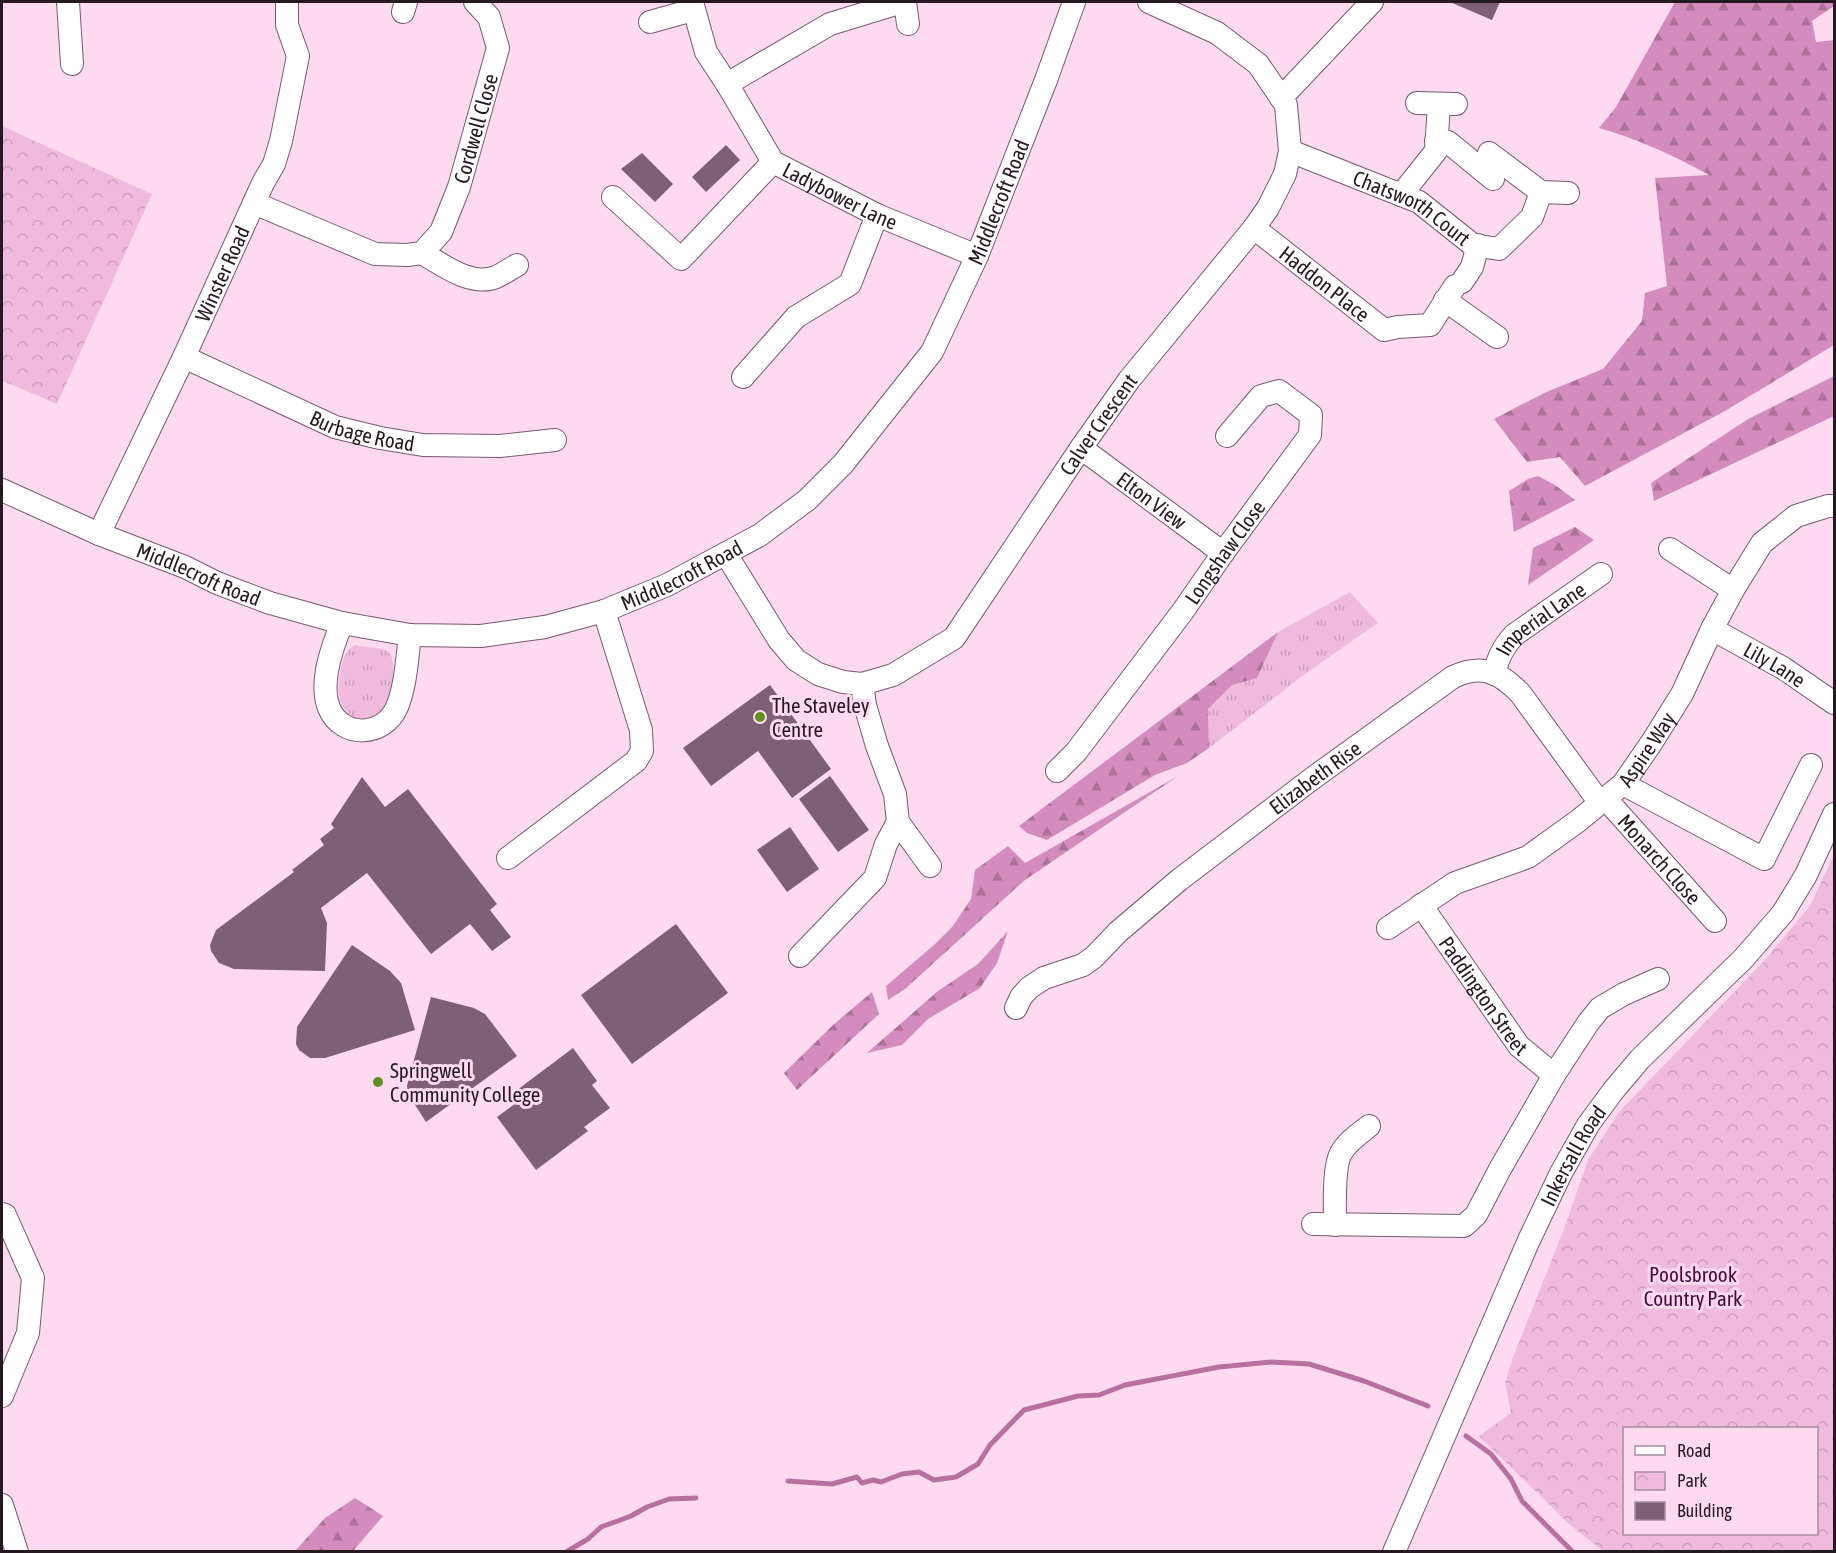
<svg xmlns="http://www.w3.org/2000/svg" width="1836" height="1553" font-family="'Asap Condensed',sans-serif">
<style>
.grass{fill:url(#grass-tufts)}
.forest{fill:url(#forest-firs)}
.park{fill:url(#park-crowns);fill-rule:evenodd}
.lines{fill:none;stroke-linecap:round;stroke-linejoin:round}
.stream{stroke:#b870a1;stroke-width:5}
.building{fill:#7e6074}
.minor-casing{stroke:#77596d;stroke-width:24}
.minor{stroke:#fff;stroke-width:22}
.poi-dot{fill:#628f21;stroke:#fddaf0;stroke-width:2}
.labels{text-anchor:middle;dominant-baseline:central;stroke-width:6;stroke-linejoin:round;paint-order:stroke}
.street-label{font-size:21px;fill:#261a22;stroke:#fddaf0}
.poi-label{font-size:21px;fill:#261a22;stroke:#fddaf0;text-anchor:start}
.park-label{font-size:21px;fill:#49073a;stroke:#fddaf0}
</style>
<defs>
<pattern id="grass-tufts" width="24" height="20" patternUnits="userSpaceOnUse" patternTransform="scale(1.5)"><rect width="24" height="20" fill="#f0bade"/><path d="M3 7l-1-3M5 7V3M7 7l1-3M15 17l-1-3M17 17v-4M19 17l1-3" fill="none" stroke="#ce9fbe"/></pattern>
<pattern id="forest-firs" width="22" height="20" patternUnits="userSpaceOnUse" patternTransform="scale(1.5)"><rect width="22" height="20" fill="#d48bbd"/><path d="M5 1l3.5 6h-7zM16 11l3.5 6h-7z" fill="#ac7199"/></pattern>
<pattern id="park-crowns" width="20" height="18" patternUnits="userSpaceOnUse" patternTransform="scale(1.5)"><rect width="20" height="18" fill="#f0bade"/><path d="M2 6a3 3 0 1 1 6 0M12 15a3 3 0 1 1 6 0" fill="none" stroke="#ce9fbe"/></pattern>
</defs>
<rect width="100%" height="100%" fill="#fddaf0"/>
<!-- grass -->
<g class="grass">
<path d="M1350,592L1378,623L1305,674L1209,748L1208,709L1232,685L1257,678L1278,632Z"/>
<path d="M355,645C364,647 379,647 387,651C400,658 391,704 383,712C359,735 335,708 339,682C341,667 342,653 355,645Z"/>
</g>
<!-- forest -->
<g class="forest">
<path d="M1675,2H1834V6L1812,21L1816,42L1834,40V345L1725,411L1585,486L1560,457L1527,462L1494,419L1544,393L1603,369L1642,321L1645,293L1667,286L1655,178L1709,175C1673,155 1638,139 1599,128L1616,107Z"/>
<path d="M1834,376V416L1654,501L1651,483L1748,419Z"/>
<path d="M1538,476L1555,485L1575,500L1514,532L1509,491L1528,479Z"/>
<path d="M1575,527L1594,540L1528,585L1533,548Z"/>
<path d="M1278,632L1257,678L1232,685L1208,709L1209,748L1187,763L1155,775L1047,840L1027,833L1019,826Z"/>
<path d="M1178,776L1025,880L905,989L888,1000L886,986L934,945L953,926L971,899L975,870L1008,846L1025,863Z"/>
<path d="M1008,931L997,963L980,988L928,1019L902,1045L867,1053L938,991L978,964Z"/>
<path d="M872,992L879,1014L797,1090L784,1073L833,1025Z"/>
<path d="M355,1498L383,1516L353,1551H295L325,1518Z"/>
</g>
<!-- park -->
<g class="park">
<path d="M2,126L152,194L57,404L3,381L2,383Z"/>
<path d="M1834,855V1551H1603L1569,1524L1479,1436L1511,1413L1505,1383L1512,1360L1564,1229L1588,1160L1619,1112L1765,960L1810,906ZM1624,1428H1816V1534H1624Z"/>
</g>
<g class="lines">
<!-- stream -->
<g class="stream">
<path d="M1466,1436L1491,1454L1511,1479L1522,1501L1573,1552"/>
<path d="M788,1481L832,1484L857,1477L862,1483L873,1480L881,1482L902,1474L919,1472L934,1480L956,1477L978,1464L990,1445L1024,1410L1078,1396L1099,1395L1125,1385L1219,1367L1271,1362L1309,1364L1364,1381L1428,1406"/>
<path d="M566,1552L588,1539L601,1527L631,1516L647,1507L669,1499L696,1498"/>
</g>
</g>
<!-- building -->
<g class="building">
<path d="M1450,2H1500L1492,20Z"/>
<path d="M726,145L740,160L706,192L692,177Z"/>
<path d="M642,153L673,184L655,202L621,169Z"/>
<path d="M770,685L831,769L792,798L758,751L711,786L683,748Z"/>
<path d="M830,776L869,830L838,852L799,799Z"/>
<path d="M362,777L385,807L408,789L497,904L490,910L511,937L492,951L470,924L431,954L367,873L321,908L327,923L325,971L234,969L219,963L211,951L210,945L216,930L294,872L292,870L324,845L320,839L334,828L331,824Z"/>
<path d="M790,827L819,869L787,892L757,850Z"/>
<path d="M676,924L728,993L632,1064L581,995Z"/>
<path d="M352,945L390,971L401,983L415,1030L325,1058H310L299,1050L296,1044L297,1027Z"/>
<path d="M431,997L474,1008L485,1014L517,1056L426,1122L408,1094L407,1086Z"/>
<path d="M573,1048L597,1081L592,1085L610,1108L584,1127L588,1131L536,1170L497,1117L519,1101L513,1093Z"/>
</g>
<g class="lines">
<!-- minor casing -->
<g class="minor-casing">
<g id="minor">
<path d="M68,2L72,64"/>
<path id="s1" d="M692,2L706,52L727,84L773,162L877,215L977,256"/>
<path d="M905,2L908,24"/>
<path d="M403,12L406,2"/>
<path d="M650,22L693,10"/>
<path d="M727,84L830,24L902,2"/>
<path d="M1281,98L1372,2"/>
<path d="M1417,103L1456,104"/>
<path d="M1436,141L1448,142L1493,179"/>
<path id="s2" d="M1290,151L1419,202L1473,245L1499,249L1532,217L1541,192"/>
<path d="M1489,153L1541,192L1568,193"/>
<path d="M1401,195L1436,151L1439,104"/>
<path d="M613,197L681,259L773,162"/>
<path id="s3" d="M254,203L375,254L407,255L422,253L441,232L459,187L498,48L489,17L475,2"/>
<path id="s4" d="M1254,228L1384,330L1398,327L1430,325L1455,286"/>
<path d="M422,253C443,265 471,287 496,277C503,274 510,269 517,265"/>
<path d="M1462,282L1472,267L1478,245"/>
<path d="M1445,300L1497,337"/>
<path id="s5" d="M184,357L335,427L380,438L423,445L500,446L555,440"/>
<path d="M743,377L796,317L850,284L877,215"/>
<path id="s6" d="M1081,448L1223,553"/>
<path id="s7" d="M2,490L99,534L185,567L217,583L270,603L342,623L410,635L481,636L545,627L604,611L667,585L760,535L807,500L843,464L932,352L977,256L1046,80L1074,2"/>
<path id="s8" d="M99,534L184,357L263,183L274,164L281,141L298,56L287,25V2"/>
<path d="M1670,549L1733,590"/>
<path id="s9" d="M726,554L779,640L796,660L818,674L843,682L862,684L893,675L954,638L1081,448L1129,380L1254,228L1268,208L1285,174L1290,151L1286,105L1258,64L1217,33L1149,2"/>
<path d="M342,623C332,647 319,683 329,708C342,739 384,737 397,707C406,685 407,658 410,635"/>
<path id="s10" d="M1712,629L1783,668L1834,703"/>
<path id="s11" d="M1494,674C1498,658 1503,647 1514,635L1601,574"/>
<path d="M862,684L865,705L877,746L895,794L898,822L930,866"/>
<path id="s12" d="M1057,771L1076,752L1183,611L1223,553L1310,435L1311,415L1279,391L1261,396L1227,436"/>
<path d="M1623,784L1764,859L1811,765"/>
<path id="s13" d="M1605,798L1715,921"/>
<path d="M508,858L636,761L642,751L641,730L604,611"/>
<path id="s14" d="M1421,905L1519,1046L1554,1075"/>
<path id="s15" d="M1388,928L1455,883L1528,857L1578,821L1623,784L1652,742L1682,694L1712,629L1733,590L1762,543L1796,516L1828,506H1834"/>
<path d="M800,956L875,878L886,844L898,822"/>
<path id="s16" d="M1016,1008L1021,997L1029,988L1044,978L1083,965L1094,957L1118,932L1179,880L1313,778L1453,677C1482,664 1498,671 1520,693L1600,803"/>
<path d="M2,1214L5,1215L33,1278L28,1333L2,1396"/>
<path d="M1313,1224L1464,1226L1476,1215L1500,1169L1554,1075L1588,1023L1600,1008L1624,994L1658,979"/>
<path d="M1335,1225C1335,1207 1333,1167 1341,1153C1348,1141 1359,1134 1369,1126"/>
<path d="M2,1505L17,1552"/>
<path id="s17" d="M1394,1552L1529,1240L1561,1173L1588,1125L1613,1091L1640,1059L1743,959L1783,913L1806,875L1834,814"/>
</g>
</g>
<!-- minor -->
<use href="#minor" class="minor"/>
</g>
<!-- markers -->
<g class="poi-dot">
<circle cx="760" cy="717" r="6"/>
<circle cx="378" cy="1082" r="6"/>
</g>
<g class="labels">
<!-- street labels -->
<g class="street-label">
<text stroke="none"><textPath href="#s3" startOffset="316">Cordwell Close</textPath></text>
<text stroke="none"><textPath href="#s1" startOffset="256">Ladybower Lane</textPath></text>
<text stroke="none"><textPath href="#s7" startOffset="1222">Middlecroft Road</textPath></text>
<text stroke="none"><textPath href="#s2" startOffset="135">Chatsworth Court</textPath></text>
<text stroke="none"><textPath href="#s8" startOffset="288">Winster Road</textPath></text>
<text stroke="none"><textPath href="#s4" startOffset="90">Haddon Place</textPath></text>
<text stroke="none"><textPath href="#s9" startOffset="560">Calver Crescent</textPath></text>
<text stroke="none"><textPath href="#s5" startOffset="194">Burbage Road</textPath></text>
<text stroke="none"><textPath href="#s6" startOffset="88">Elton View</textPath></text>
<text stroke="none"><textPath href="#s12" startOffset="276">Longshaw Close</textPath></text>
<text stroke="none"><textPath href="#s7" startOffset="214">Middlecroft Road</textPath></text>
<text stroke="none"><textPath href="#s7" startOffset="717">Middlecroft Road</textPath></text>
<text stroke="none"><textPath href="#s11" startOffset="75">Imperial Lane</textPath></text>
<text stroke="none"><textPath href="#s10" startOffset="72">Lily Lane</textPath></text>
<text stroke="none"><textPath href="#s15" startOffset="320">Aspire Way</textPath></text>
<text stroke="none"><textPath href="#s16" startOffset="382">Elizabeth Rise</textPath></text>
<text stroke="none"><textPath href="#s13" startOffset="82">Monarch Close</textPath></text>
<text stroke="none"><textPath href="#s14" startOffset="110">Paddington Street</textPath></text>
<text stroke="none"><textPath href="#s17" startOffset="435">Inkersall Road</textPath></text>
</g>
<!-- poi labels -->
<g class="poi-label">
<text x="772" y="705">The Staveley<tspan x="772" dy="24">Centre</tspan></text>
<text x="390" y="1070">Springwell<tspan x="390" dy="24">Community College</tspan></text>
</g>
<!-- park labels -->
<g class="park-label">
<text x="1693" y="1274">Poolsbrook<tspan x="1693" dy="24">Country Park</tspan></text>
</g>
</g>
<!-- border -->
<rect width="1836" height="1553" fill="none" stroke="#261a22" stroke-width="6"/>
<!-- legend -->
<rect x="1623" y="1427" width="195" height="108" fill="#fddaf0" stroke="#a78d9e" stroke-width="1.5"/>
<rect x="1635" y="1446" width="30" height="9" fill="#ffffff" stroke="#a78d9e" stroke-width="1.5"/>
<text x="1677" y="1457" font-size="18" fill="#261a22">Road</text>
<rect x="1635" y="1472" width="30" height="18" fill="url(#park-crowns)" stroke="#a78d9e" stroke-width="1.5"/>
<text x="1677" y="1487" font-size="18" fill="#261a22">Park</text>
<rect x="1635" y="1502" width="30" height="18" fill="#7e6074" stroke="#a78d9e" stroke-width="1.5"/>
<text x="1677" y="1517" font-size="18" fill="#261a22">Building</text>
</svg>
